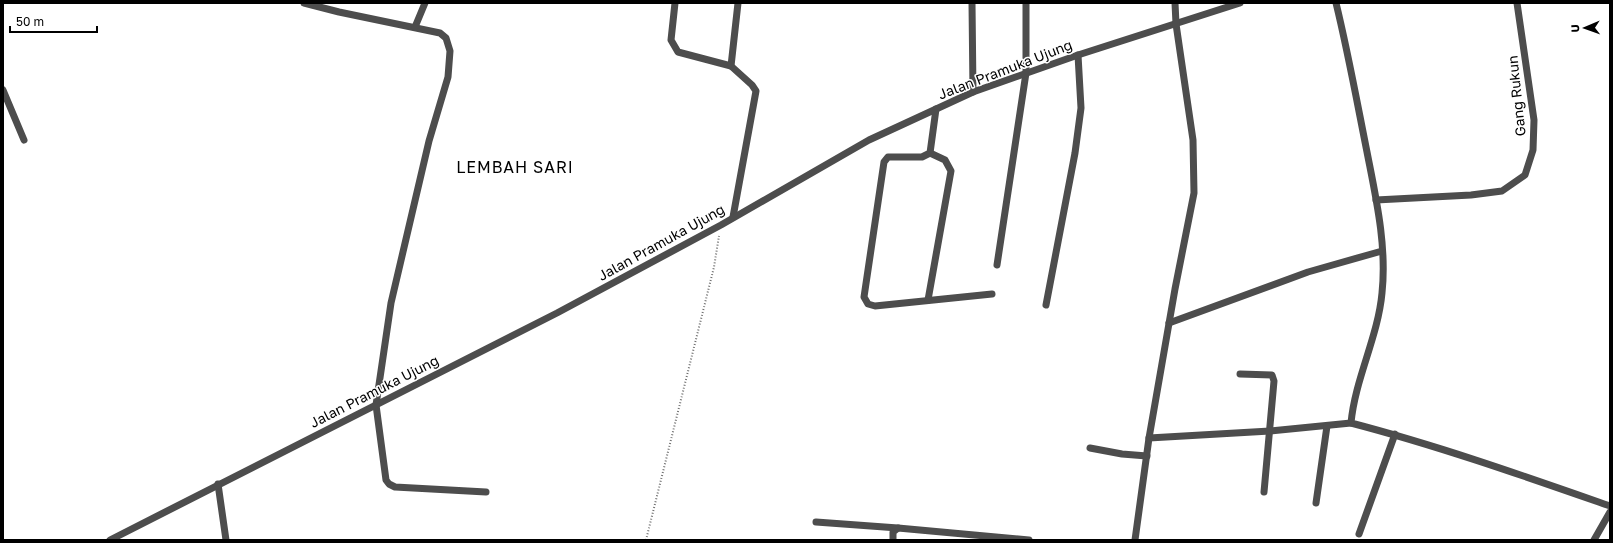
<svg xmlns="http://www.w3.org/2000/svg" width="1613" height="543" font-family="'Golos Text',sans-serif">
<style>
.lines{fill:none;stroke-linecap:round;stroke-linejoin:round}
.path{stroke:#6f6f6f;stroke-width:2;stroke-dasharray:1 2;stroke-linecap:butt}
.minor{stroke:#4d4d4d;stroke-width:7}
.labels{text-anchor:middle;dominant-baseline:central;stroke-width:3;stroke-linejoin:round;paint-order:stroke}
.street-label{font-size:14px;fill:#000;stroke:#fff}
.quarter-label{font-size:16px;letter-spacing:1px;fill:#000;stroke:#fff}
</style>
<rect width="100%" height="100%" fill="#fff"/>
<g class="lines">
<!-- path -->
<path class="path" d="M646,540L714,267L719,236"/>
<!-- minor -->
<g class="minor">
<path d="M304,3L339,12L440,33L446,38L450,51L448,77L429,141L391,303L376,405L386,480L389,484L395,487L486,492"/>
<path d="M675,3L671,40L678,52L731,66"/>
<path d="M972,3L973,92"/>
<path d="M1336,3C1348,52 1357,102 1367,152C1376,198 1387,246 1382,293C1378,337 1355,379 1351,423C1439,446 1524,476 1610,506"/>
<path d="M415,27L425,3"/>
<path d="M3,90L24,140"/>
<path d="M936,109L930,153L922,157H888L884,162L864,297L868,304L875,306L992,294"/>
<path d="M1376,200L1471,195L1502,191L1525,175L1533,150L1534,120L1517,3"/>
<path d="M733,217L756,91L752,85L731,66L738,3"/>
<path d="M997,265L1026,73V3"/>
<path d="M928,300L951,171L945,160L930,153"/>
<path d="M1046,305L1075,153L1081,108L1078,55"/>
<path d="M1169,323L1308,272L1382,251"/>
<path d="M1240,374L1272,375L1274,381L1264,492"/>
<path d="M1149,438L1270,431L1351,423"/>
<path d="M1090,448L1122,454L1147,456"/>
<path d="M218,484L226,540"/>
<path d="M1316,503L1327,426"/>
<path d="M816,522L898,528"/>
<path d="M1359,534L1395,434"/>
<path d="M110,540L557,313L721,225L869,140L973,92L1078,55L1240,3"/>
<path d="M893,540V532L898,528L1029,540"/>
<path d="M1135,540L1149,438L1175,289L1194,193L1193,140L1176,24L1175,3"/>
<path d="M1594,540L1610,512"/>
</g>
</g>
<g class="labels">
<!-- street labels -->
<g class="street-label">
<text transform="translate(1005 69) rotate(-21)">Jalan Pramuka Ujung</text>
<text transform="translate(1516 96) rotate(-96)">Gang Rukun</text>
<text transform="translate(661 242) rotate(-29)">Jalan Pramuka Ujung</text>
<text transform="translate(374 391) rotate(-27)">Jalan Pramuka Ujung</text>
</g>
<!-- quarter labels -->
<g class="quarter-label">
<text x="515" y="167">LEMBAH SARI</text>
</g>
</g>
<!-- border -->
<rect width="1613" height="543" fill="none" stroke="#000000" stroke-width="8"/>
<!-- north arrow -->
<g transform="translate(1585 28) rotate(268)" stroke="#ffffff" stroke-width="3" paint-order="stroke">
<path d="M0-3L7 15L0 10L-7 15Z" fill="#000000"/>
<text y="-6" font-size="11" font-weight="bold" text-anchor="middle" fill="#000000">U</text>
</g>
<!-- scale -->
<path d="M10 26v6h87v-6" fill="none" stroke="#000000" stroke-width="2"/>
<text x="16" y="26" font-size="12" fill="#000000" stroke="#ffffff" stroke-width="3" paint-order="stroke">50 m</text>
</svg>
